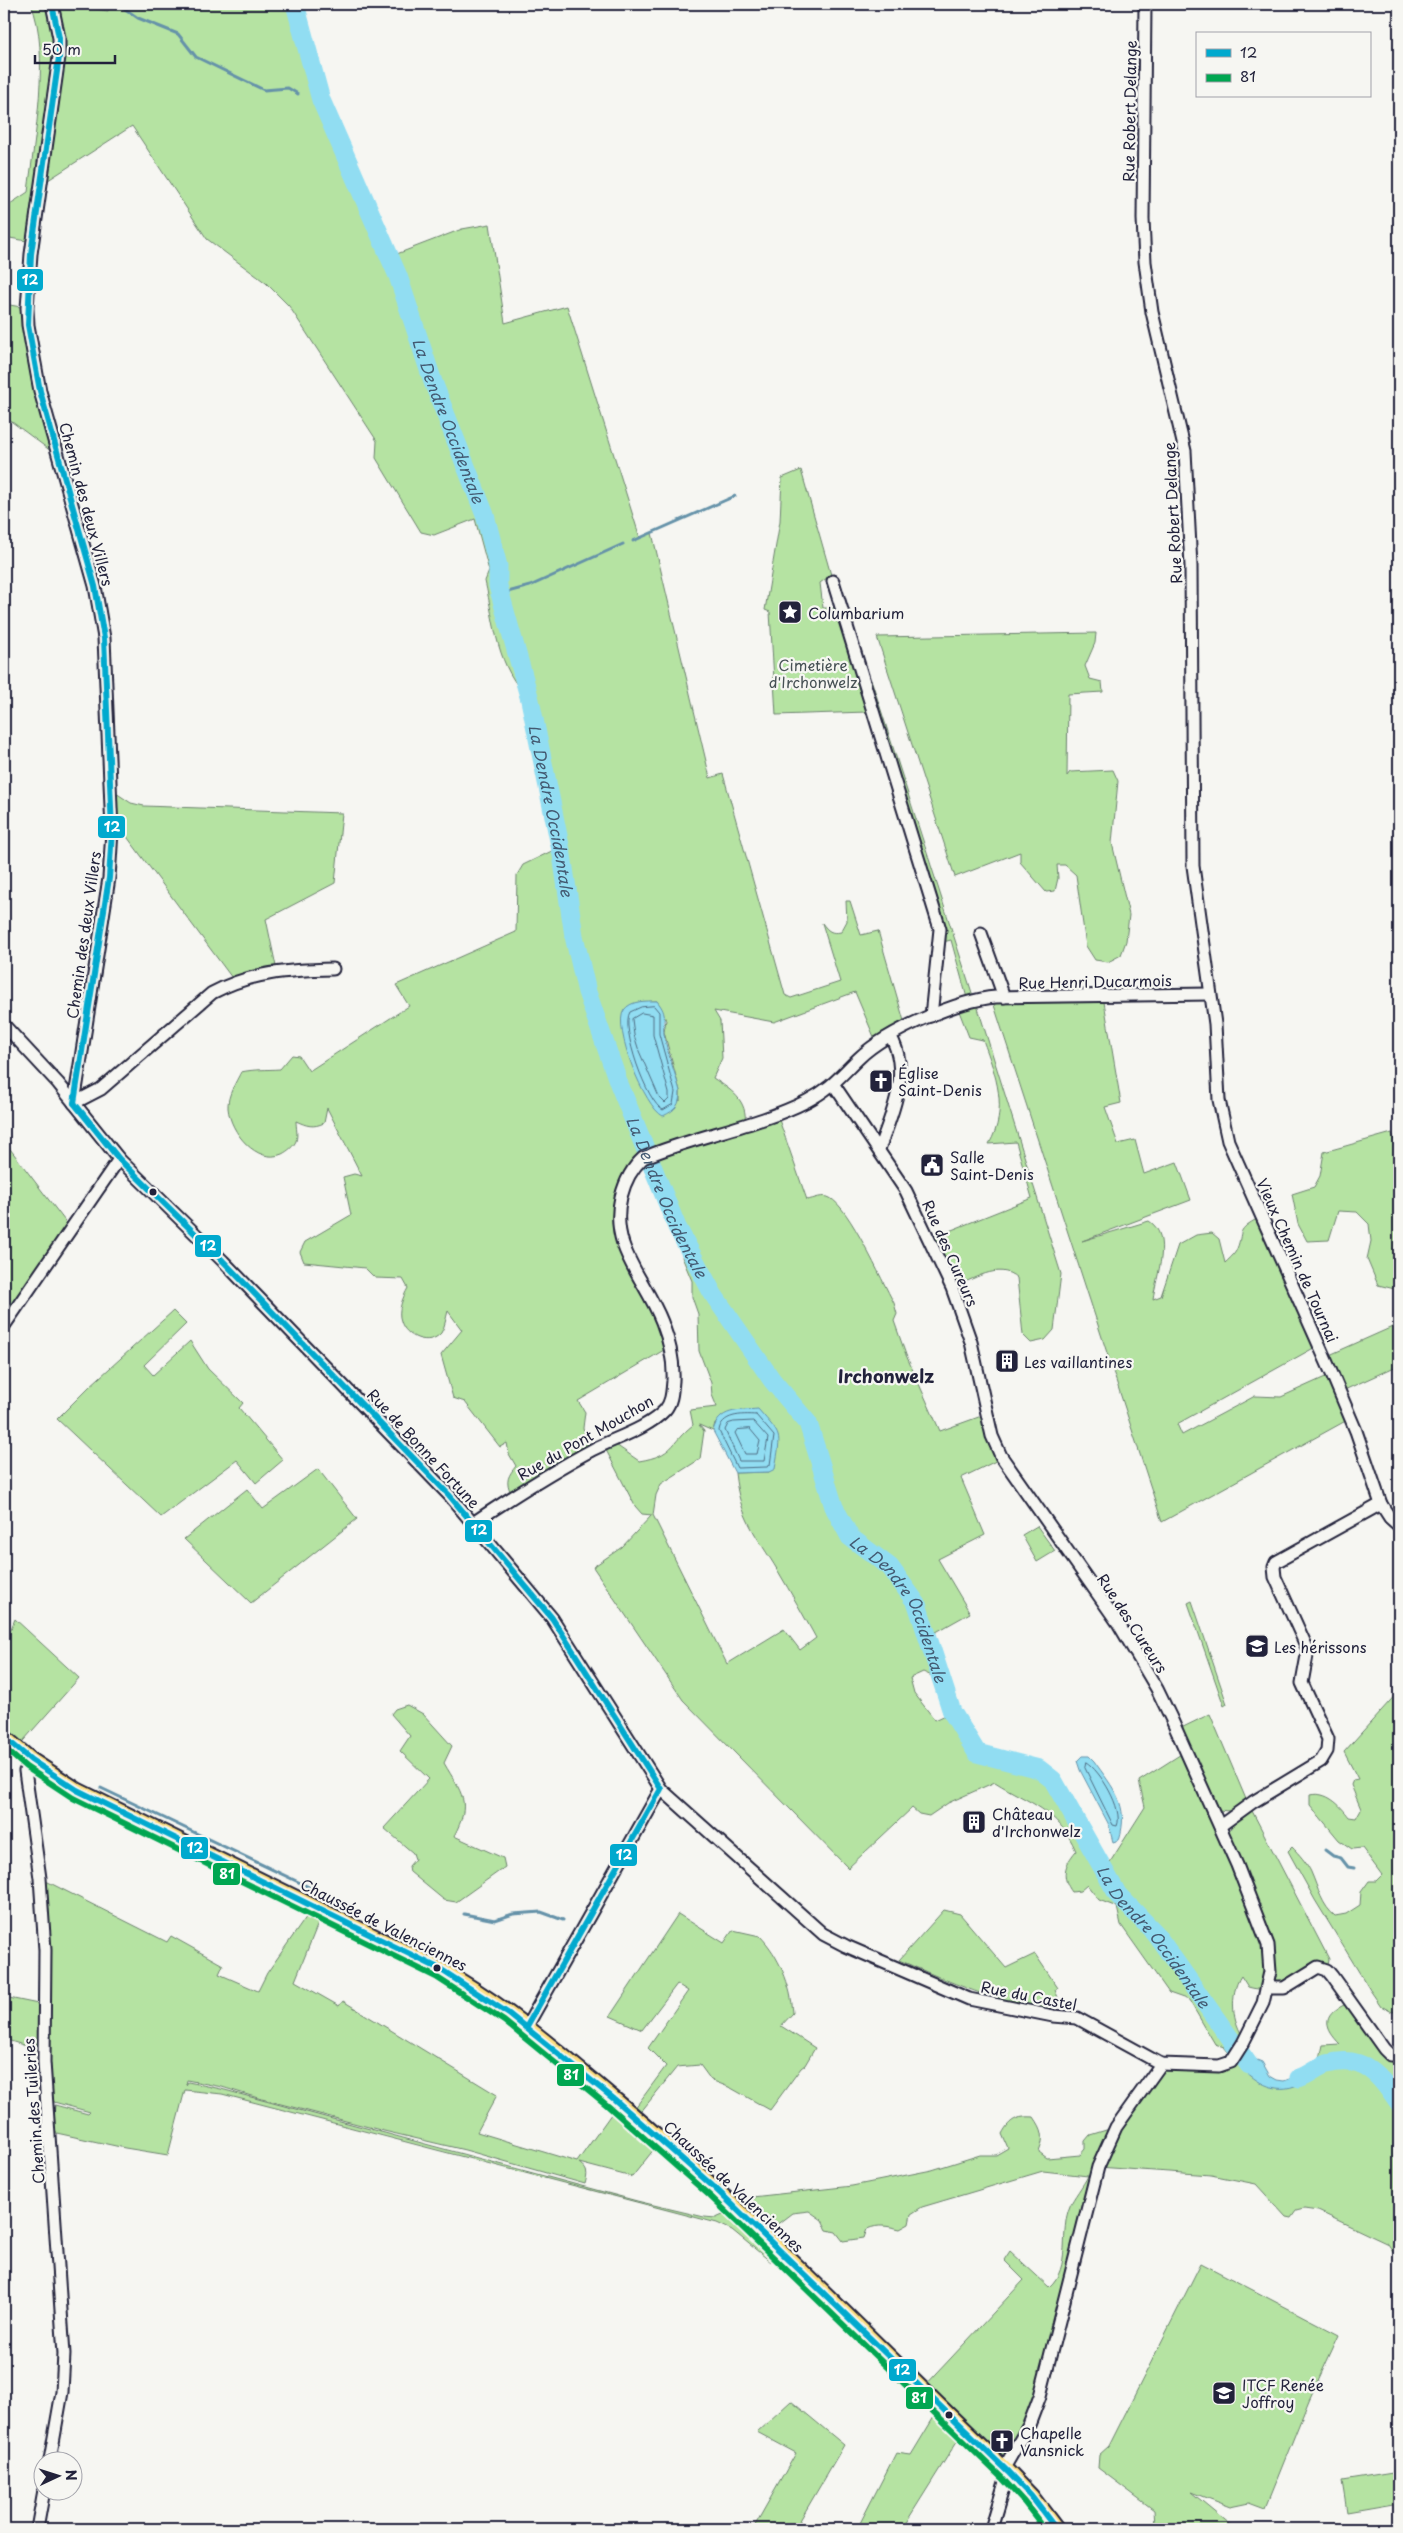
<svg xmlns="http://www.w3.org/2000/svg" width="1403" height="2533" font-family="'Playpen Sans',sans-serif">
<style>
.green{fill:#b5e3a2;stroke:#6c826e;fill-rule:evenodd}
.water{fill:#91ddf2;stroke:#6592a9}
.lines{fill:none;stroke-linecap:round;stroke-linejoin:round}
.shore{stroke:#4e6d84;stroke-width:1}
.stream{stroke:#6592a9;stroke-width:3}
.river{stroke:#91ddf2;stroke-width:19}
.minor-casing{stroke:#22223b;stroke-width:15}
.major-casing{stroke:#22223b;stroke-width:18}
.minor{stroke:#f6f6f2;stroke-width:11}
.major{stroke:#fedf80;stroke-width:14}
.bus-1-casing{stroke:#f6f6f2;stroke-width:10}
.bus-2-casing{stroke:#f6f6f2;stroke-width:10}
.bus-1{stroke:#00a9ce;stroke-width:6}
.bus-2{stroke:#00a651;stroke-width:6}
.bus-dot{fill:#22223b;stroke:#f6f6f2;stroke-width:2}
.labels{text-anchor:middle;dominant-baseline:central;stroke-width:4.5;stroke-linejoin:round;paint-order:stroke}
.street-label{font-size:15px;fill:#22223b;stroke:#f6f6f2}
.poi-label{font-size:15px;fill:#22223b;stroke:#f6f6f2;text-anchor:start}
.park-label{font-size:15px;fill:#475255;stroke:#f6f6f2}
.water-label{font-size:16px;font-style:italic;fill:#435a72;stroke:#f6f6f2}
.quarter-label{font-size:18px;font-weight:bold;fill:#22223b;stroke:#f6f6f2}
.line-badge{stroke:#f6f6f2;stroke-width:2}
.badge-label{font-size:14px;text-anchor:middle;font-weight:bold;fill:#fff}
</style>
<rect width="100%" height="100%" fill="#f6f6f2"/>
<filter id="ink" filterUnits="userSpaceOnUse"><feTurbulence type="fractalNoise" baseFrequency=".02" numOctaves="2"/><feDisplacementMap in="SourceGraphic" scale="10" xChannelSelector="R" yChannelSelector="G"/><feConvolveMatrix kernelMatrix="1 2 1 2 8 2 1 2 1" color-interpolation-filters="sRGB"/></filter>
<g filter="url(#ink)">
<!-- green -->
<g class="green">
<path d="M31,4H64L108,11L109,4H295L321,100L389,257L462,229L490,224L505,323L567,306L640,538L652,533L710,778L723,774L785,995L791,998L840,982L822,923C828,931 831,934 841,932L847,921L846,901H850L861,935L878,931L906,1028L877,1044L855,992L774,1022L714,1011L720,1021L722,1058L713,1078C731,1090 748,1100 745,1124L777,1114L807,1200C814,1199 823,1194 830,1198C849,1207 882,1281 894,1303L897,1314L894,1321L906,1355L940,1431L987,1414L1002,1458L961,1478L985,1535L938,1559L970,1613L929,1636L943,1681L923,1672L910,1678L914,1693L935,1720L952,1712L977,1753L1039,1769L1053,1780L1105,1870L1145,1807L1139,1781L1186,1751L1177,1730L1210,1714L1248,1804L1229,1811L1218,1810L1228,1833L1235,1820L1251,1809L1329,1959L1327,1970L1322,1967C1300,1980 1274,1995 1248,1987L1241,1976C1229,1994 1232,2023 1245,2039L1234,2059L1282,2088L1294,2086L1321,2067L1319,2063L1323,2045L1340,2044C1325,2029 1321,2016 1344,2005L1354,2007L1389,2058L1399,2063V2260L1388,2244L1318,2211L1304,2209L1296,2211L1291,2218L1286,2217L1256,2184L1211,2175L1098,2167L1040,2396L1004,2468L964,2430L902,2529H857L896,2453L911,2455L940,2407L922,2389L1024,2280L1004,2260L1010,2251L1049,2287C1072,2267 1059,2231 1070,2206C1073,2198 1083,2186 1088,2176L1043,2171L922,2207L911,2214L909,2224L900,2229C887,2226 879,2224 867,2229L864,2238L843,2241L836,2232L827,2230L822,2220L809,2211L792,2213L763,2235L734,2199L852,2186L932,2170L980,2155H996L1008,2148L1002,2134C1010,2119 1017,2116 1034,2117C1043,2130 1045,2137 1039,2152L1047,2158L1080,2155L1085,2149V2141L1090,2135L1116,2127L1163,2070L1234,2059L1224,2047L1215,2044L1189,2000L1169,1993L1121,1925L1117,1907L1099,1900L1087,1885L1080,1891L1072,1892C1061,1877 1064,1865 1076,1851C1058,1809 1030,1804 995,1782L948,1803L929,1816L919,1814L912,1808L848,1868L683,1700L593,1567L622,1547L652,1515L642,1514L635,1506L606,1450L616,1445L639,1461C675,1455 669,1444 693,1425L690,1410L717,1407L712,1395L711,1383L699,1351L698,1314L692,1297V1281L682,1257L686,1245L677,1227L649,1155L632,1164L618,1221L669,1347L578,1401L585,1412L583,1428L592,1450L511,1493C505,1481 508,1476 516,1466L509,1454L507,1443L500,1447L465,1402L453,1398L441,1355L462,1330L448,1311C446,1317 445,1327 441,1333C429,1347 405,1337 401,1321C397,1311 403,1297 408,1288L403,1279L375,1278L365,1268L304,1262L300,1252L305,1242L351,1215L343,1177L354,1174L362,1176L327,1108L324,1123C313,1128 307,1126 296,1121C296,1127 298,1135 296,1141C294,1146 288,1151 282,1154C257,1165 230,1132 228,1108C227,1096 236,1082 241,1072C255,1069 266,1070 280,1069L292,1055L299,1056L309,1071L409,1006L396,985L516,932L517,875L523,865L560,847L530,700C496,667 495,625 485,581L489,571L475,519L434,535L421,532L376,458L377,441L289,306L266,283L207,239L132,126L42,184L33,242L4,237V208L28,192C34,140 51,52 31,4ZM657,1001L666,1020L664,1032L680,1091V1101L630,1005L640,1002ZM715,1423L769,1472L735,1473C740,1519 756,1534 778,1571C791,1593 804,1616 816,1638L800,1650L784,1629L727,1664L653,1515L656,1495L661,1484L700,1459L704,1431L699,1425L713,1431Z"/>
<path d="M4,304L27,308L59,457L4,416Z"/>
<path d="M801,470L831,575L820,583L823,608H837L867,712L776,715L770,612L765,610L780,521L782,478Z"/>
<path d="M1096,633L1095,643L1085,666L1090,679L1102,682L1103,692L1068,694L1067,776L1070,772L1113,770L1118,781L1112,843L1129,915L1126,941L1121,955L1108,962L1095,960L1086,946L1076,875L1065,865H1057L1058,878L1055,891L1046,892L1020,862V852L955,877L877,637Z"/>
<path d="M858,661L872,682L973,996L967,998L951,940L943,942Z"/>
<path d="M110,789L131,803L144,806L342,813L335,883L266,919L277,971L235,982L122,830L112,831Z"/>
<path d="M1103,996L1121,1103L1105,1107L1118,1144L1135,1140L1144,1174L1177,1162L1191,1200L1082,1241L1149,1221C1173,1236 1156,1276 1153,1299L1161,1296L1178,1245L1196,1235L1212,1233L1219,1239L1225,1263C1228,1260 1234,1255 1236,1251C1244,1234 1235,1231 1255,1220L1265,1223L1319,1345L1177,1424L1182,1435L1255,1396L1281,1397L1332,1374L1325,1357L1399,1324V1365L1340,1392L1351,1418L1162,1522L993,1002Z"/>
<path d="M977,1005L1061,1274L1054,1330L1045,1340L1031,1343L1023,1335L1017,1278C999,1261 972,1280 952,1288L929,1239L1032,1198L1016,1142L989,1144C1009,1110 996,1075 983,1040L969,1037L957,1006Z"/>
<path d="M1392,1133L1399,1153V1290L1378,1285L1367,1259L1371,1241L1369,1224L1357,1212L1338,1211L1329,1240L1307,1241L1298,1224L1292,1194L1314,1187L1320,1176L1324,1152Z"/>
<path d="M4,1141L71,1229L4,1326Z"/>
<path d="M173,1311L186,1324L144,1365L153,1375L190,1341L208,1369L243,1403L239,1408L283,1460L256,1483L237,1460L161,1517L57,1419L89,1387Z"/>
<path d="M318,1469L357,1519L251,1603L184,1539L247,1489L263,1509Z"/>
<path d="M1037,1526L1055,1551L1037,1562L1022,1535Z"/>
<path d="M1192,1601L1227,1704L1224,1706L1188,1603Z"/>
<path d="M15,1619L79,1678L16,1749L4,1737V1646Z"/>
<path d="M1399,1691V2011L1392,2012L1381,2006L1370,1990L1315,1900L1288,1851L1292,1847C1299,1854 1307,1863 1311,1872C1318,1888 1322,1906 1335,1916L1346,1914L1360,1905L1361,1892L1369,1881H1376L1382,1875L1362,1848L1352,1849L1339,1840L1310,1805V1795C1327,1791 1340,1805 1349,1817L1356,1818L1361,1809L1351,1785L1353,1780L1358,1779L1344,1752Z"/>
<path d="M407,1705L423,1714L452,1746L444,1763C462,1794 472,1802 454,1836L503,1858L505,1867L456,1902L444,1900L410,1872L409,1866L415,1859L413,1853L384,1828L429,1779L400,1751L410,1736L391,1714L395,1709Z"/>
<path d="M42,1879L167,1942L171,1936L223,1965L219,1974L258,1991L267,1973L307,1916L319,1921L295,1981L339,2006L343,2001L497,2095L477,2132L577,2162L619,2103L662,2139L632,2177L579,2163C588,2170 588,2173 585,2184L465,2150L384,2131L258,2098L222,2087L187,2080L186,2085L188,2082L221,2089L637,2201L704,2217L716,2218L725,2214L762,2246L771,2262L732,2230L717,2223L222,2094L185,2090L168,2155L125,2148L52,2132L55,2105L88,2114L90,2112L54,2102L49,2085Z"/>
<path d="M944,1910L960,1914L1006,1968L1035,1954L1058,1988L1055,1990L1059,2000L1058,2004C1038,2023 925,1971 899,1960Z"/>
<path d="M678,1914L724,1943L733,1930L760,1936C779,1956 791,1985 793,2013L781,2026L815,2048L805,2065L801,2068L770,2110L731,2088L711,2080L700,2065L677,2067L640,2113L635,2108L666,2066L648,2048L688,1991L677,1984L642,2030L610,2016Z"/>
<path d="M4,1997L43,2005L39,2050L4,2039Z"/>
<path d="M1201,2263L1339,2335L1309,2400L1265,2509L1249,2503L1230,2507L1191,2492L1236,2529H1159L1155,2526L1154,2510L1098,2468L1099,2455L1109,2446Z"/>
<path d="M791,2401L844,2445L795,2529H753L796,2453L757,2432Z"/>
<path d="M1399,2472V2503L1347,2512L1342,2481Z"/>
</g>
<!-- water -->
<g class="water">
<path d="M657,1001C669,1016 662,1019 664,1034C667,1053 675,1072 680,1091C680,1105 676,1110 663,1116C645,1108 612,1027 624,1010C631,1000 647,1001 657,1001Z"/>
<path d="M758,1409C783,1438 781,1432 775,1469L769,1472L735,1473L713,1431C719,1408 738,1411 758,1409Z"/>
<path d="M1082,1756H1089L1094,1761C1113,1788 1130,1805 1119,1840L1113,1842L1108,1823L1080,1770L1077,1761Z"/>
<path d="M1241,2047L1249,2057L1262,2062L1270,2076L1277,2080L1284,2081L1300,2075L1319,2063L1322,2070C1313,2075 1304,2083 1295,2086C1270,2095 1249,2077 1234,2059Z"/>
</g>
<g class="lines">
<!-- shore -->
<g class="shore">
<path d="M654,1006L659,1012V1034L675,1092L673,1104L663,1110C647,1103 620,1027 630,1012L641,1007Z"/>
<path d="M642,1013L653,1015V1035L669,1093V1099L665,1103L659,1097L639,1051L634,1035L632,1019Z"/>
<path d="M756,1415L774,1436L770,1465L767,1467L737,1468L719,1431C721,1414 742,1414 756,1415Z"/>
<path d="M734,1422L753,1421L768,1438L764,1461H739L725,1430L728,1424Z"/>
<path d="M750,1429L760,1441L757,1454H745L735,1433L737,1430Z"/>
<path d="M1086,1762C1100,1770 1124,1810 1117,1826L1113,1825L1085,1768Z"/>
</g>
<!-- stream -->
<g class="stream">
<path d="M118,4L138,18L178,34L196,57L264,90L288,88L298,94"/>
<path d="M633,541L735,496"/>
<path d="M500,594L530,586L623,544"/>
<path d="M101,1788L311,1888"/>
<path d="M1325,1850L1333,1856L1341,1858L1348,1867L1354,1868"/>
<path d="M464,1914L495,1920L513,1914L541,1912L563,1920"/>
</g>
<!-- river -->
<g class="river">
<path id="s1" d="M295,4L321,100L398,276L433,382L485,515L498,566V586L530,700L562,855L574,936L587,992L619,1084L677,1227L713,1294L772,1380L808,1423L834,1507L850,1537L890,1567L917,1604L952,1712L977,1753L1039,1769L1053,1780L1118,1895L1155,1933L1249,2065"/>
<path d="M1299,2078C1309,2075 1317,2067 1327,2064C1365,2054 1380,2076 1399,2104"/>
</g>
<!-- minor casing -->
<g class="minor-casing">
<g id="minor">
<path d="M52,4L59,38V57L31,254L27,308L28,325L40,391L95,586L104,638L112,831L109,878L74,1103"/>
<path d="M1145,4L1143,219L1145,262L1152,312L1185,451L1191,566L1193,866L1215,1024L1219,1100L1228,1141L1332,1374L1356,1431L1381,1504L1390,1518L1399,1526"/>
<path d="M833,581L940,929L931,1016"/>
<path d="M981,933L1004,997"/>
<path d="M4,1025L58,1083L119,1159L223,1261L449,1495L552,1618L661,1789L527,2026"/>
<path d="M74,1103L101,1089L212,993C251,972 289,970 333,969"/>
<path d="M879,1149C892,1114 911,1073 891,1037"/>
<path d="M4,1326L119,1159"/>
<path d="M473,1523C512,1497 551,1472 592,1450C615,1438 647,1429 665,1410C672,1402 672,1391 673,1381C674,1362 669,1340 662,1322C645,1278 609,1248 621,1197C625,1181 631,1169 643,1158C696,1135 756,1127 807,1101C832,1088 840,1076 859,1058C887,1031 958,1000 996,997L1210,994"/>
<path d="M31,1760L25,1771L40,1878L45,1950L44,2062L64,2354L62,2392L50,2460"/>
<path d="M661,1789L823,1934L846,1946L969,1999L1053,2016L1077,2018L1161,2064L1219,2066L1231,2062L1243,2043L1263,2003L1270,1972L1268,1945L1237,1865L1171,1718L1157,1689L1118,1623L1001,1456L992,1436L971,1342L952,1288L906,1191L834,1085"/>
<path d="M1220,1826L1253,1802L1321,1761L1327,1751L1328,1739L1302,1683L1308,1650L1275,1577L1274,1567L1276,1562L1381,1504"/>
<path d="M1267,1988H1284L1318,1967L1327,1970L1332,1976L1384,2049L1390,2055H1399"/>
<path d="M1004,2468L1029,2425L1040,2396L1098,2167L1116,2127L1161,2064"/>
<path d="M37,2529L44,2490"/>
<path d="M991,2529L1008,2472"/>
</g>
</g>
<!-- major casing -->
<g class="major-casing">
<path id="major" d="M4,1737L31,1760L77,1790L440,1969C505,2005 558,2052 614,2099C753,2216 877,2348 1008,2472L1031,2496L1056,2529"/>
</g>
<!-- minor -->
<use href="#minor" class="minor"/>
<!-- major -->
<use href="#major" class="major"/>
<!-- bus-1 casing -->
<g class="bus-1-casing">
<g id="bus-1">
<path d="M52,4L59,38V57L31,254L28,325L40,391L95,586L104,638L112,831L109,878L74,1103"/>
<path d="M74,1103L119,1159L223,1261L449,1495L552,1618L661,1789L527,2026"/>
<path d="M4,1737L31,1760L77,1790L440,1969L509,2014L614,2099L716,2189L1008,2472L1031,2496L1056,2529"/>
</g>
</g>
<!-- bus-2 casing -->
<g class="bus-2-casing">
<path id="bus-2" d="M4,1748L26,1767L73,1798L436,1977L504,2021L608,2106L710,2196L1002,2478L1024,2502L1045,2529"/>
</g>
<!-- bus-1 -->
<use href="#bus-1" class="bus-1"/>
<!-- bus-2 -->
<use href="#bus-2" class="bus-2"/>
</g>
</g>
<!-- icons -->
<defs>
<g id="sight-square" transform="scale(1.25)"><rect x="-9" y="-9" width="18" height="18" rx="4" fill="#22223b" stroke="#f6f6f2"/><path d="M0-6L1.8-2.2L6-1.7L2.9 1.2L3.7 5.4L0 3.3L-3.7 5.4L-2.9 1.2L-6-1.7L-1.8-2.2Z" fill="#fff"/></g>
<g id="church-square" transform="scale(1.25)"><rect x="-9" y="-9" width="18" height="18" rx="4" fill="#22223b" stroke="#f6f6f2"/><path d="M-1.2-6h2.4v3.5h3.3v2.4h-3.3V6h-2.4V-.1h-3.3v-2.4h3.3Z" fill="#fff"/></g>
<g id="civic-square" transform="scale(1.25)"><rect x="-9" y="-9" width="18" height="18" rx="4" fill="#22223b" stroke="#f6f6f2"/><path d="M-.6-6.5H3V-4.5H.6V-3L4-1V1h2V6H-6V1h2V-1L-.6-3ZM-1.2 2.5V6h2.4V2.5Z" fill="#fff"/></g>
<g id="building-square" transform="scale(1.25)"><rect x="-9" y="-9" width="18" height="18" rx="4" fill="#22223b" stroke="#f6f6f2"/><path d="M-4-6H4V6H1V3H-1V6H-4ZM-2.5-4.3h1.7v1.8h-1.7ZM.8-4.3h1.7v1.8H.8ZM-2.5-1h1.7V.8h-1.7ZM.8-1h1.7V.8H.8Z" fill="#fff"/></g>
<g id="school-square" transform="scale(1.25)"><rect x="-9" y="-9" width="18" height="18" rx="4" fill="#22223b" stroke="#f6f6f2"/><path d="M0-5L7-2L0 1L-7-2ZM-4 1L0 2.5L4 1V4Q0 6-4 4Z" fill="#fff"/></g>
</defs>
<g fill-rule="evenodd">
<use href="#sight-square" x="790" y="612"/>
<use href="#church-square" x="881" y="1081"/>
<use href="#civic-square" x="932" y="1165"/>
<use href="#building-square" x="1007" y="1361"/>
<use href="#school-square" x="1257" y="1646"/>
<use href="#building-square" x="974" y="1822"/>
<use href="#school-square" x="1224" y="2393"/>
<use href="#church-square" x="1002" y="2441"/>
</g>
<!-- markers -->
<g class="bus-dot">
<circle cx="153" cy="1192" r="4.5"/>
<circle cx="437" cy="1968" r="4.5"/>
<circle cx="949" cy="2415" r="4.5"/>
</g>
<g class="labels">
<!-- street labels -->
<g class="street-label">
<text transform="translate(1129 111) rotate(-89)">Rue Robert Delange</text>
<text transform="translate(87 504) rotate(75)">Chemin des deux Villers</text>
<text transform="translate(1172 513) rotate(-93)">Rue Robert Delange</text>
<text transform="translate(83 935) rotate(-82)">Chemin des deux Villers</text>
<text transform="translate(1095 981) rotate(-1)">Rue Henri Ducarmois</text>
<text transform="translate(951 1253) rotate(66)">Rue des Cureurs</text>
<text transform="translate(1298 1260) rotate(66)">Vieux Chemin de Tournai</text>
<text transform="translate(585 1437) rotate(-30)">Rue du Pont Mouchon</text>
<text transform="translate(424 1448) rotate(47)">Rue de Bonne Fortune</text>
<text transform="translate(1133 1623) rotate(57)">Rue des Cureurs</text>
<text transform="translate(384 1924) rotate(27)">Chaussée de Valenciennes</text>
<text transform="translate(1029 1995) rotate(11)">Rue du Castel</text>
<text transform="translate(33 2111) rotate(-94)">Chemin des Tuileries</text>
<text transform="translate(734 2186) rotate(43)">Chaussée de Valenciennes</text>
</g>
<!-- poi labels -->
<g class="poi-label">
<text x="808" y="612">Columbarium</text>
<text x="898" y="1072">Église<tspan x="898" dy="17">Saint-Denis</tspan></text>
<text x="950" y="1156">Salle<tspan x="950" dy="17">Saint-Denis</tspan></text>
<text x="1024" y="1361">Les vaillantines</text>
<text x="1274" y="1646">Les hérissons</text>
<text x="992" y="1813">Château<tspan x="992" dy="17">d'Irchonwelz</tspan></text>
<text x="1242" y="2384">ITCF Renée<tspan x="1242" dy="17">Joffroy</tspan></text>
<text x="1020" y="2432">Chapelle<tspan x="1020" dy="17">Vansnick</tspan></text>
</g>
<!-- park labels -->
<g class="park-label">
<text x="813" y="664">Cimetière<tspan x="813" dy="17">d'Irchonwelz</tspan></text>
</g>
<!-- water labels -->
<g class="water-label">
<text stroke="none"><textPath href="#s1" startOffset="445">La Dendre Occidentale</textPath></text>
<text stroke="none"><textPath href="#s1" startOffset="850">La Dendre Occidentale</textPath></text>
<text stroke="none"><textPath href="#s1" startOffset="1255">La Dendre Occidentale</textPath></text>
<text stroke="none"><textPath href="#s1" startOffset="1735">La Dendre Occidentale</textPath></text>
<text stroke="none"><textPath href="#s1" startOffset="2171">La Dendre Occidentale</textPath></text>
</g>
<!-- quarter labels -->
<g class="quarter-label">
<text x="886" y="1375">Irchonwelz</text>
</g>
</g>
<g class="line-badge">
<rect x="16" y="268" width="28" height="24" rx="5" fill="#00a9ce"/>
<rect x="97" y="815" width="29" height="24" rx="5" fill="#00a9ce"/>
<rect x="194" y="1234" width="28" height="24" rx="5" fill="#00a9ce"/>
<rect x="464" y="1519" width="29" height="24" rx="5" fill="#00a9ce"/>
<rect x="180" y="1836" width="29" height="24" rx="5" fill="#00a9ce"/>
<rect x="609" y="1843" width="29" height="24" rx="5" fill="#00a9ce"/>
<rect x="212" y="1862" width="29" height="24" rx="5" fill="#00a651"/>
<rect x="556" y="2063" width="29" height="24" rx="5" fill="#00a651"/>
<rect x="888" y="2358" width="29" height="24" rx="5" fill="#00a9ce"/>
<rect x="905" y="2386" width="29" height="24" rx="5" fill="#00a651"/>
</g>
<g class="badge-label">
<text x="30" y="285">12</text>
<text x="112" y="832">12</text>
<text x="208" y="1251">12</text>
<text x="479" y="1535">12</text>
<text x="195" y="1853">12</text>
<text x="624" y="1860">12</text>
<text x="227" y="1879">81</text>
<text x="571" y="2080">81</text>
<text x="902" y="2375">12</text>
<text x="919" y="2403">81</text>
</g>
<!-- margin -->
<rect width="1403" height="2533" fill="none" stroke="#f6f6f2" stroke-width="20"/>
<rect x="10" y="10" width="1383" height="2513" fill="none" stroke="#22223b" stroke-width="2" filter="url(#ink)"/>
<!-- legend -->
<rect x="1196" y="32" width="175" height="65" fill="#f6f6f2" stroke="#a1a1a9"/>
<rect x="1206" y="49" width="25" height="8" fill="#00a9ce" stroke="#a1a1a9"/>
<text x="1240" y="58" font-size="15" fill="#22223b">12</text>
<rect x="1206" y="74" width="25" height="8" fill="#00a651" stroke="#a1a1a9"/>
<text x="1240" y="82" font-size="15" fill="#22223b">81</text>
<!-- north arrow -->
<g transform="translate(58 2476) rotate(86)"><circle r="24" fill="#f6f6f2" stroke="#a1a1a9"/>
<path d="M0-4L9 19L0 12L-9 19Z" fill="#22223b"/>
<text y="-8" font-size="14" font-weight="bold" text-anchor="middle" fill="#22223b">N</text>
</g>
<!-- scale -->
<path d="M35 55v8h80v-8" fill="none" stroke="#22223b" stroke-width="2.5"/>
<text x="42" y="55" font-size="15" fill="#22223b" stroke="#f6f6f2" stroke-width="4" paint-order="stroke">50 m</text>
</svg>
